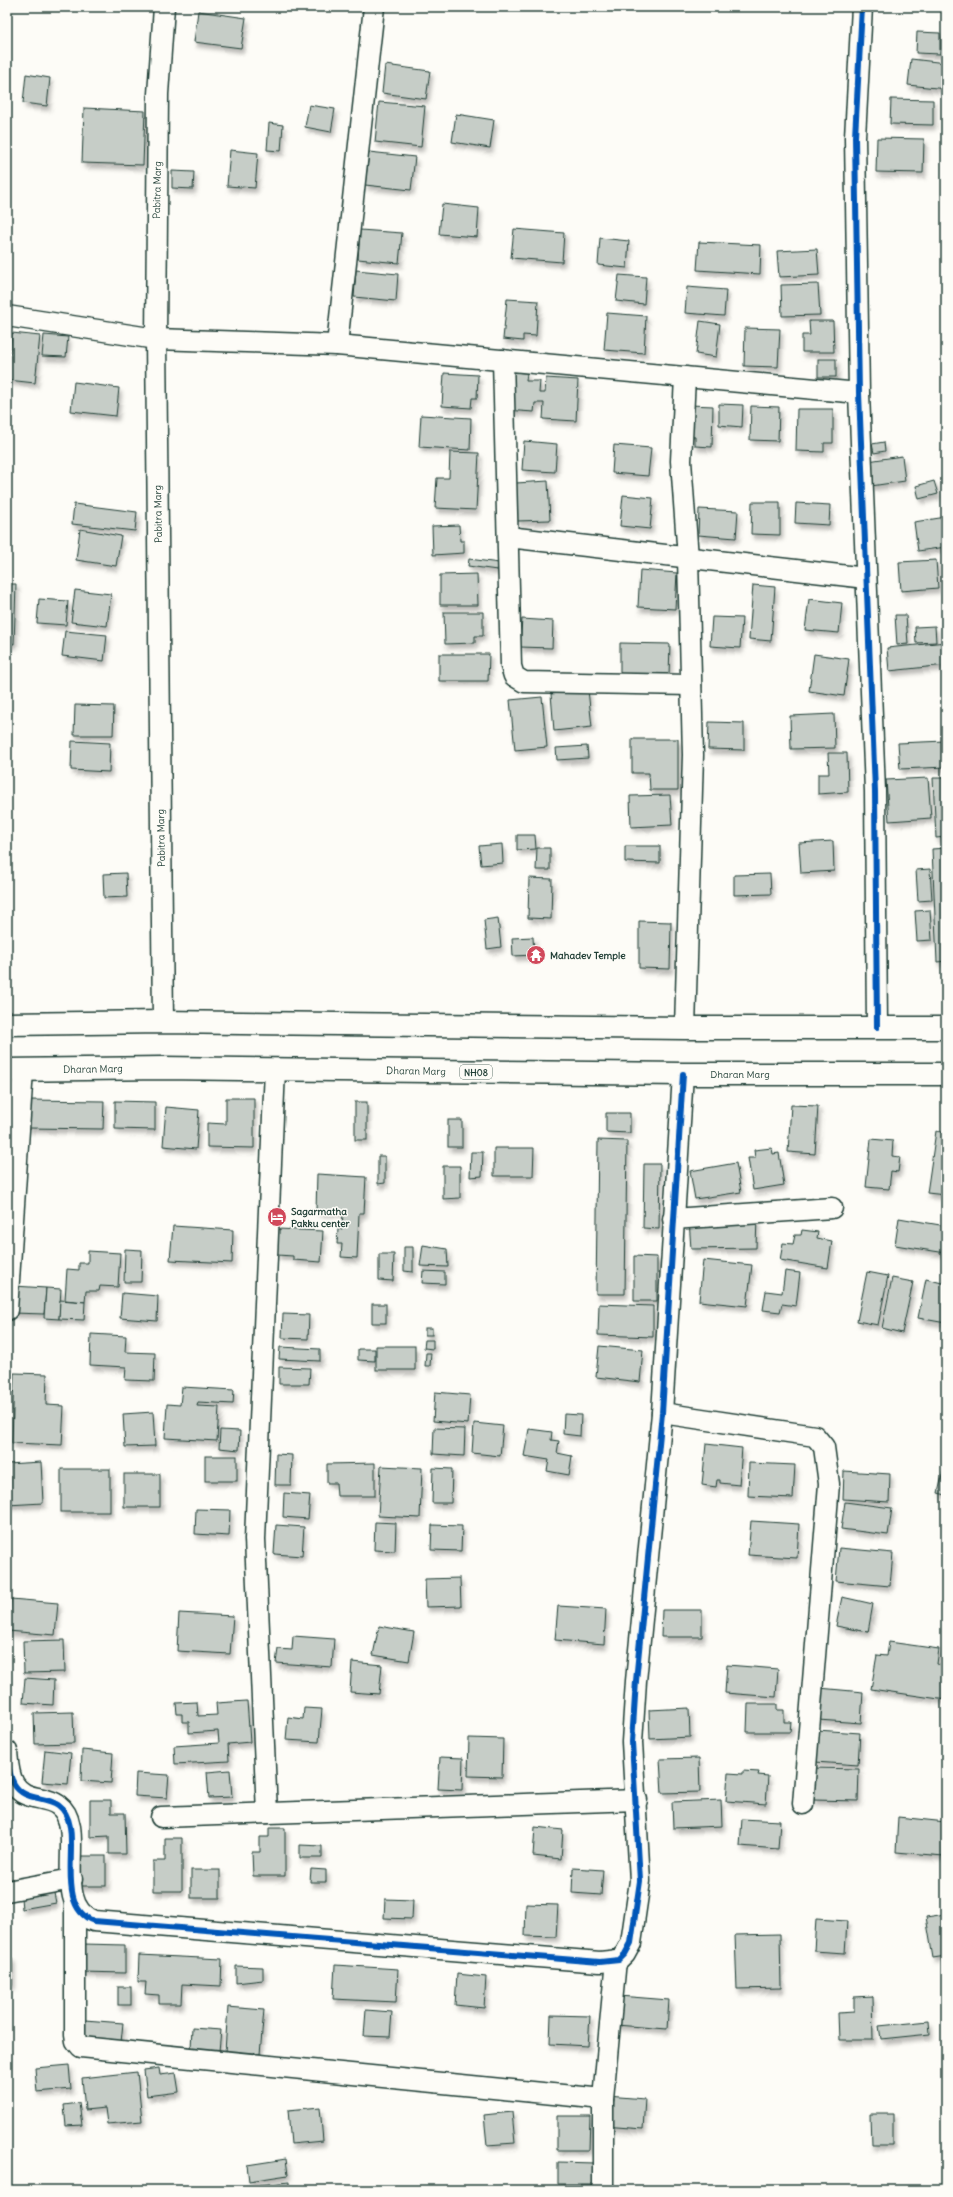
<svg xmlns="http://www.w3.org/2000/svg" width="953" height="2197" font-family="Delius,sans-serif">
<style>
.building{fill:#c6cdc7;stroke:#1f3d34;filter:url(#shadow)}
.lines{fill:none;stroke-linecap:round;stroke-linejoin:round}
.street-casing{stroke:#1f3d34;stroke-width:23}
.primary-casing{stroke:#1f3d34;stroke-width:25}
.street{stroke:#fdfcf7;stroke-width:20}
.primary{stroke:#fdfcf7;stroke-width:22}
.cycleway-casing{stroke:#fdfcf7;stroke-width:8}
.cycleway{stroke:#0057b8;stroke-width:6}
.labels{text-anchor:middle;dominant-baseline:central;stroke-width:3;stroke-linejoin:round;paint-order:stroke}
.shield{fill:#fdfcf7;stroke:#62766e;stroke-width:1}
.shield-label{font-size:9px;font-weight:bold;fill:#1f3d34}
.street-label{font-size:10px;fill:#1f3d34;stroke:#fdfcf7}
.poi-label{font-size:10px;font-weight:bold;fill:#1f3d34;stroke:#fdfcf7;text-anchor:start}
</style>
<defs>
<filter id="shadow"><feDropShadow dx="2.5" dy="4.5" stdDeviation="2" flood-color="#0004"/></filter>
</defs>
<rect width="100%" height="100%" fill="#fdfcf7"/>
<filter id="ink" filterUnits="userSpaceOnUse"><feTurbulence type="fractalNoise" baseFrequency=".025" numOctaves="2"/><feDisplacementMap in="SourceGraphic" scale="8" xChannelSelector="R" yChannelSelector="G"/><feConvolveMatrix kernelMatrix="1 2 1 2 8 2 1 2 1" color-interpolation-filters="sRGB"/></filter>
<g filter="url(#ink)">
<!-- building -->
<g class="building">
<path d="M198,11L246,18L241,48L194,42Z"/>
<path d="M917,32L940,33V54L916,53Z"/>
<path d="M911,59L946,63V89L908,85Z"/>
<path d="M385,65L430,71L426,99L382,93Z"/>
<path d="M26,74L50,78L47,106L23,103Z"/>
<path d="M891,99L933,100V125L890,124Z"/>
<path d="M379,102L425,106L421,147L375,142Z"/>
<path d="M309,105L335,109L331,132L305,127Z"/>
<path d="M84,108L145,111L143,165L82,163Z"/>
<path d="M456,114L494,120L490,148L452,142Z"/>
<path d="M269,123L283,125L281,151L267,150Z"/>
<path d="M877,138L924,139L923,173L876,172Z"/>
<path d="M230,150L258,153L255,188L227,186Z"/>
<path d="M369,152L415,157L411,190L365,185Z"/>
<path d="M172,171L194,172L193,189L172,188Z"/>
<path d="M442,204L479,208L477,237L439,234Z"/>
<path d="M514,229L564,233L562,262L511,258Z"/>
<path d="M360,230L402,233L399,263L358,259Z"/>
<path d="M600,238L629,241L627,268L598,265Z"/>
<path d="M699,242L761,245L760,274L697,270Z"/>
<path d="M817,249L819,275L779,277L777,251Z"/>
<path d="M356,270L398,274L396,301L354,297Z"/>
<path d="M619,275L646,277L644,304L616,301Z"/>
<path d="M818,284L820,315L782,316L781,285Z"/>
<path d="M687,287L726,290L724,316L685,313Z"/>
<path d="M507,299L538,301L536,336L523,335V341L503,339Z"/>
<path d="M607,313L646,316L644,353L604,350Z"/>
<path d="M700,321L720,324L716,357L696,354Z"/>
<path d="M809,321H833L834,352H802V335H810Z"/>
<path d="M745,328L780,329L778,367L744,366Z"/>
<path d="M12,333L40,336L35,383L8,380Z"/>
<path d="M44,335L68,337L66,357L42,356Z"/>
<rect x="818" y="359" width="18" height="18"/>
<path d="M511,372L527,373L526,381H540L539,393H545L546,378L578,380L576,421L543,419L544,403H535L534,412L505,410Z"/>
<path d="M444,373L478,375L477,398H472L471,408L442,406Z"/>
<path d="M74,382L119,388L116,416L71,411Z"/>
<path d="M719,404L743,405L742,427L719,425Z"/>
<path d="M690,405L713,406L712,447L695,446V437L688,436Z"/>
<path d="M751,406L779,407L778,441L750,440Z"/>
<path d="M797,409H833V443H824V452L796,451Z"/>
<path d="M421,415L471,418L470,450L419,447Z"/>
<path d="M524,441L557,444L555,472L522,470Z"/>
<path d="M884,442L885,451L874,453L872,444Z"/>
<path d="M614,445L651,448L648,476L612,473Z"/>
<path d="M450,452L479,453L476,510L435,508L437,478H449Z"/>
<path d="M902,456L905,481L871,486L868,461Z"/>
<path d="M548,481L550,520L517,521L516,483Z"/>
<path d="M934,481L938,494L919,499L916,486Z"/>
<path d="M623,495L653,498L650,529L620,526Z"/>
<path d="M752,502H780V535L751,534Z"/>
<path d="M796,503L830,505L829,525L795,523Z"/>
<path d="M74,504L137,512L135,531L72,524Z"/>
<path d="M699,509L738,511L736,538L698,535Z"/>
<path d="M946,517V547L918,551L914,522Z"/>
<path d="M459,525L460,541H464V553L433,555L432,526Z"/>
<path d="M80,529L121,536L116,566L76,560Z"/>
<path d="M469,559L499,563L497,570L468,566Z"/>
<path d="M936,560L938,588L901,591L899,562Z"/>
<path d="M640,570L677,573L675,609L638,607Z"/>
<path d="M477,574L478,605H440V575Z"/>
<path d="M7,584H16L14,644L7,643Z"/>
<path d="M753,585L775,587L771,641L749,639Z"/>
<path d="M75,590L111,594L107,626L71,622Z"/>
<path d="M39,599L68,601L66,625L37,623Z"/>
<path d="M809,599L842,603L839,633L805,630Z"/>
<path d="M444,612H483V636H475V643L445,644Z"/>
<path d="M895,615H906L908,644L897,645Z"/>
<path d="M712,617L742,618L740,648L710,646Z"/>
<path d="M522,619L553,621L552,648L520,647Z"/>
<path d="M935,626L936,642L916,643L915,627Z"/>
<path d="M65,631L107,635L104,661L62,656Z"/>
<path d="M946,642V665L889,671L887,648Z"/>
<path d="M620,643L670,644L669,675L620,674Z"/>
<path d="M439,654H489L488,681H439Z"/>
<path d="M814,654L849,659L844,696L809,691Z"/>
<path d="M588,690L592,727L554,731L551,694Z"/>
<path d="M542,697L547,747L515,750L510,700Z"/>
<path d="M75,705L114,706L113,735H74Z"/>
<path d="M834,714L835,748L791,749L790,716Z"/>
<path d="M709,722L744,723V750L708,749Z"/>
<path d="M632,739H678V790H650L649,773H632Z"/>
<path d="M72,741L110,743L109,772L71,770Z"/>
<path d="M945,741L946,767L900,769L898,743Z"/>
<path d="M587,746L588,758L557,760L556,748Z"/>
<path d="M828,753H847L848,792L818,794V774H829Z"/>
<path d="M928,778L931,818L889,821L886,780Z"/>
<path d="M933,778H946V837L936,838Z"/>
<path d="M670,795L672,825L631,827L630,796Z"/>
<path d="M517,835H535L536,849L517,850Z"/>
<path d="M833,841L834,871L801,873L799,843Z"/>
<path d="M502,844L503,863L481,865L479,846Z"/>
<path d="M625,846H660V863L625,862Z"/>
<path d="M537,848H550V870H536Z"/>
<path d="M946,848V961L937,962L932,849Z"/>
<path d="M930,869L932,900L918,901L916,870Z"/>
<path d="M126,873L127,897L104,898L103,874Z"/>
<path d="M770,874L771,894L734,895V875Z"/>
<path d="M529,878L552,879L551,919L528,918Z"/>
<path d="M930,910L932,940L917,941L915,911Z"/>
<path d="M498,918L501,947L487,949L484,920Z"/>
<path d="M639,921L671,922L670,969L639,968Z"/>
<path d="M533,937L534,955L513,956L512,938Z"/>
<path d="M226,1098H254V1148L207,1147V1123L226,1124Z"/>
<path d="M28,1100L104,1101L103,1129L28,1128Z"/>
<path d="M115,1101L155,1102V1130L115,1129Z"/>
<rect x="355" y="1102" width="12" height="38"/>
<path d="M791,1105L818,1106L815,1154L788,1152Z"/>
<path d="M166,1107L199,1110L196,1149L163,1146Z"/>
<path d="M606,1113H630V1133L606,1132Z"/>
<rect x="448" y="1120" width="14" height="27"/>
<path d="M936,1131L946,1133V1195L927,1193Z"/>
<path d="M871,1139L893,1141L892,1156L900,1157L898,1172L891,1171L889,1189L866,1187Z"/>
<path d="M598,1140L627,1141L625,1294H596Z"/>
<path d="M494,1148H534L533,1176H494Z"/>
<path d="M772,1148L773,1154L779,1153L784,1185L753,1190L748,1158H755L754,1150Z"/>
<path d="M471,1152H483L482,1176L470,1177Z"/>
<path d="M378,1156H385V1183L378,1184Z"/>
<path d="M736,1163L741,1192L695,1199L690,1171Z"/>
<path d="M644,1164H660L659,1229L643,1228Z"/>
<path d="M443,1166H460V1198L443,1199Z"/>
<path d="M317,1174L366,1177L364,1213H359L357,1258L341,1257L342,1244H337L338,1229H342L343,1212L316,1211Z"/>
<path d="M757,1216L756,1248L691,1249L689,1220Z"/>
<path d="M899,1218L946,1226V1253L895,1245Z"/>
<path d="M173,1226L233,1230L232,1263L170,1260Z"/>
<path d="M278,1229L323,1231L321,1262L293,1260V1256L277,1255Z"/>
<path d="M802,1230L818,1232L817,1238L832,1241L828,1268L780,1260L783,1243L793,1244L795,1235H801Z"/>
<path d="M423,1245L447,1249L448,1267L420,1266Z"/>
<path d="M404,1247H413V1272L404,1271Z"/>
<path d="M125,1249L142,1250L141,1282H124Z"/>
<path d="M88,1251L120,1253L118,1287L100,1286L99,1291H86L85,1302L65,1300L67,1269L79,1270V1263H88Z"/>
<path d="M379,1254H394L393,1281L379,1280Z"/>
<path d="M634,1256L657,1257V1301H634Z"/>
<path d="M703,1260L752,1265L747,1306L699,1301Z"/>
<path d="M423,1271L445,1272V1284L422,1283Z"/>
<path d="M785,1271L800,1273L796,1306L782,1304L780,1312L763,1310L766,1291L782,1293Z"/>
<path d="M867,1272L888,1276L878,1325L857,1321Z"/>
<path d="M892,1278L913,1282L902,1333L882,1328Z"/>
<path d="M926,1279L946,1284V1323L918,1318Z"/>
<path d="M14,1286L46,1288L44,1314L13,1313Z"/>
<path d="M46,1288L61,1289L59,1319L44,1318Z"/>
<path d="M122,1293L158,1296L157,1321L120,1318Z"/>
<path d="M60,1300L85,1302L84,1320L59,1319Z"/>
<rect x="372" y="1304" width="14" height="19"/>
<path d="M599,1304L653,1306V1337L598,1335Z"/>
<path d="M283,1314L309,1315L308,1339L282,1338Z"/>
<rect x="425" y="1328" width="7" height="7"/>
<path d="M91,1334L126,1336L125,1352L155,1353L154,1381L125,1380L126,1367L90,1365Z"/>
<path d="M425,1340H433V1349L424,1348Z"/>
<rect x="376" y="1346" width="39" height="24"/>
<path d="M599,1346L643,1350L640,1382L596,1377Z"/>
<path d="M280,1347L320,1349V1361L279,1359Z"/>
<path d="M358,1349H375V1361L358,1360Z"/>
<path d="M426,1353H431L430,1366H425Z"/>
<path d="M279,1367L310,1368L309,1384H279Z"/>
<path d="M14,1373L47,1374L46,1405L64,1406L62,1445L12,1443Z"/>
<path d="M182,1387L234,1390L233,1404L198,1402L197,1406L219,1407L217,1441L165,1438L167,1404L180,1405Z"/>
<path d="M435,1392L470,1395L468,1424L433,1421Z"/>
<path d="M946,1396V1411H943Z"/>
<path d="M153,1412L155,1446L125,1447L123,1414Z"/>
<path d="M564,1414L581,1415L580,1436L563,1434Z"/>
<path d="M474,1423L503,1426L500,1456L472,1453Z"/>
<path d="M434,1428L465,1429L464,1456L433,1454Z"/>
<path d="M529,1429L552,1432L551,1440L559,1441L557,1453L572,1456L569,1475L547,1471L549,1460L524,1456Z"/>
<path d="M220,1430L240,1431L239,1450L219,1448Z"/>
<path d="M706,1444L742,1448L739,1485L720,1483V1480H717L716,1487L702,1485Z"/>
<path d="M276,1454L292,1455L291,1485H275Z"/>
<rect x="205" y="1456" width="32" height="25"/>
<path d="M41,1462L43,1503L7,1505V1464Z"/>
<path d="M375,1463V1496H337L336,1483H327V1464Z"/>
<path d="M749,1463L795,1465L793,1498L748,1496Z"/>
<path d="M381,1466L422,1468L420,1518L378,1516Z"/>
<path d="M433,1468L452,1469L451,1503H432Z"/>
<rect x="61" y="1469" width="49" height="43"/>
<path d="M844,1471L890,1474L889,1502L843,1499Z"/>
<path d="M943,1471L946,1472V1495L938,1493Z"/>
<rect x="124" y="1474" width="36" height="33"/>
<path d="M284,1493L310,1495L308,1519L283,1517Z"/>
<path d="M845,1502L892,1508L888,1535L841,1529Z"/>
<path d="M196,1509L230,1510L229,1536L195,1534Z"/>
<path d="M751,1521L799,1524L797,1558L748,1555Z"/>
<path d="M375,1522L396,1523L395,1551L374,1550Z"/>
<path d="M276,1525L304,1527L302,1556L274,1554Z"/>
<path d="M432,1525L462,1526L461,1551L431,1550Z"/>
<path d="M839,1548L893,1553L890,1586L836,1581Z"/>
<path d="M460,1578L461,1606L426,1607L425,1579Z"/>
<path d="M842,1597L873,1604L868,1632L836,1626Z"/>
<path d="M11,1599L58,1603L55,1635L8,1631Z"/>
<path d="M558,1606L606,1609L604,1644L555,1640Z"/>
<path d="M662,1610H702V1637H661Z"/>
<path d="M179,1613L233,1616L230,1654L177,1651Z"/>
<path d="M379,1626L414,1632L409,1661L373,1655Z"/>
<path d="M293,1636L334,1639L332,1667L276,1663L278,1649L292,1650Z"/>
<path d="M64,1640L65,1672L24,1673L23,1641Z"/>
<path d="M889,1642L939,1649L937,1664L946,1666V1700L871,1689L877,1655L887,1656Z"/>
<path d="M352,1662L382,1665L379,1694L350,1692Z"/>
<path d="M727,1665L778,1669L776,1697L725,1693Z"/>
<path d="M25,1678L54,1680L53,1705L23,1703Z"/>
<path d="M819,1688L863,1692L861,1723L818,1720Z"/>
<path d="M247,1701L250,1742L228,1744L229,1761L175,1764L174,1746L219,1743L218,1731L189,1733V1722H182V1714H177L176,1703L197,1702L198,1716L217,1715L216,1703Z"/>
<path d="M748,1704H777V1710H784V1722H791L790,1732H747Z"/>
<path d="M304,1708L322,1709L319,1742L286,1740L288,1717L303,1719Z"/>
<path d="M689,1708L690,1737L650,1739L649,1710Z"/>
<path d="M73,1712L74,1743L35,1744L34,1713Z"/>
<path d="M817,1730L860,1733L858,1765L815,1762Z"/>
<path d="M469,1738L503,1739L502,1777L468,1776Z"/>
<path d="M45,1750L71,1753L68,1784L42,1782Z"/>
<path d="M82,1750L113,1753L111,1783L81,1781Z"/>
<path d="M440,1757L463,1758L462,1790L438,1789Z"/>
<path d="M699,1758L700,1792L662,1793L660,1759Z"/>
<path d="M814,1768L859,1769L858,1801L813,1800Z"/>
<path d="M230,1770L232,1797L209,1798L207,1772Z"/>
<path d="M743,1771L759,1772L758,1775L768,1776L766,1804L726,1801L728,1773L743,1774Z"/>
<path d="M136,1773L169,1775L167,1798L135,1796Z"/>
<path d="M90,1800H111V1813H125L126,1854H109V1836L90,1837Z"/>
<path d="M721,1800L722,1826L673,1828L672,1802Z"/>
<path d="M898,1817L946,1822V1847H944V1856L896,1852Z"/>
<path d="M742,1819L780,1821L778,1849L740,1846Z"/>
<path d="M535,1827L563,1830L561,1859L533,1856Z"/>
<path d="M269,1828H285V1876H253L252,1852H260V1837H269Z"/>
<path d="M165,1838H182V1891H153V1861H165Z"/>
<path d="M300,1845L322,1846V1858H300Z"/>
<rect x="75" y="1856" width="31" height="30"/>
<path d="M573,1868L603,1870L601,1895L572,1893Z"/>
<path d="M311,1869L326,1870V1882H310Z"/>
<rect x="191" y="1870" width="29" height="28"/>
<path d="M54,1893L56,1903L22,1909L21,1898Z"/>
<path d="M385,1899L413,1900L412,1919L384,1918Z"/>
<path d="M526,1904L558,1905L556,1937L525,1936Z"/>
<path d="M946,1914V1956L933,1958L926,1917Z"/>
<path d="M816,1919L847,1921L845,1953L814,1951Z"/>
<path d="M780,1934L781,1988L737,1989L735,1935Z"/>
<path d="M83,1944L125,1945V1973L82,1972Z"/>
<path d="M139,1955L222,1959L221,1986L182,1984L181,2004H159V1995L145,1994L146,1982H138Z"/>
<rect x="7" y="1958" width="5" height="27"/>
<path d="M335,1965L398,1969L396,2002L333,1999Z"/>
<path d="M236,1966L263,1967V1980L236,1983Z"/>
<path d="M457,1974L486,1977L484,2008L455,2005Z"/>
<rect x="118" y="1987" width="13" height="18"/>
<path d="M619,1996L669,2000L667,2029L616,2025Z"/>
<path d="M872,1996L873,2040H839L838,2013L854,2012V1997Z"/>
<path d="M228,2007L264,2010L260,2054L225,2051Z"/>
<path d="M366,2010L392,2012L390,2037L364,2036Z"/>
<path d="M551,2015L590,2016L588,2046L550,2044Z"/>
<path d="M85,2020L123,2023L121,2042L83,2039Z"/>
<path d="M929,2021L930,2034L881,2039L879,2026Z"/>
<path d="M192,2028L221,2030L219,2051L191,2049Z"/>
<path d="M69,2065L71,2089L37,2092L35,2068Z"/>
<path d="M159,2068L160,2075L176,2073L179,2092L147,2096L144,2070Z"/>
<path d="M137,2072L142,2121L107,2124L105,2108L85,2110L82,2078Z"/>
<path d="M607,2096L645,2099L643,2129L604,2126Z"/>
<path d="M79,2103L82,2125L66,2126L64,2105Z"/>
<path d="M320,2107L323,2141L291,2144L288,2110Z"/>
<path d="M512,2112L515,2143L487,2145L484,2115Z"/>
<path d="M870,2114H893V2145H871Z"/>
<path d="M557,2116H590L589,2150H557Z"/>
<path d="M286,2159L288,2175L249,2181L247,2165Z"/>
<path d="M558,2162L594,2163V2184H558Z"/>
<path d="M289,2182V2190H260L259,2185Z"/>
</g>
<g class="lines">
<!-- street casing -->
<g class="street-casing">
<g id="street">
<path d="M862,7L855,137L859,393L875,791L877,1027"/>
<path d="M7,316L156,339L337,345L859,393"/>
<path d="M337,345L374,7"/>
<path d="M503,360L511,666L514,676L524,682L691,685"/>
<path d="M685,377L681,461L688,558L693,755L685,1028"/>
<path d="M508,537L866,578"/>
<path d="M163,1022L156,339L158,94L164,7"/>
<path d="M673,1219L832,1208"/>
<path d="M7,1310L23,1070"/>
<path d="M662,1413L815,1436L824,1447L829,1484L803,1804"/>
<path d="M7,1751C8,1762 8,1774 14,1784C28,1808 63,1787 70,1827C75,1856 59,1909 94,1921L600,1962L619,1960L625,1954L631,1943L640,1881L632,1742L636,1681L662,1413L683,1074"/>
<path d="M267,1813L255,1539L275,1069"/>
<path d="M161,1817L637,1800"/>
<path d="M7,1891L72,1879"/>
<path d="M75,1906V2035L76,2041L81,2047L603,2099"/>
<path d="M603,2190V2099L616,1960"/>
</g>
</g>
<!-- primary casing -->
<g class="primary-casing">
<g id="primary">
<path d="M7,1024L163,1022L685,1028H946"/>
<path d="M7,1070L162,1068L683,1074H946"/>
</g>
</g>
<!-- street -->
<use href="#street" class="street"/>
<!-- primary -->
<use href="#primary" class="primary"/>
<!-- cycleway casing -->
<g class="cycleway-casing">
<g id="cycleway">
<path d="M862,7L855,137L859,393L875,791L877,1027"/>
<path d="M7,1751C8,1762 8,1774 14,1784C28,1808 63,1787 70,1827C75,1856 59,1909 94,1921L600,1962L619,1960L625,1954L631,1943L640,1881L632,1742L636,1681L662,1413L683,1074"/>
</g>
</g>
<!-- cycleway -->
<use href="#cycleway" class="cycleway"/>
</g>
</g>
<!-- icons -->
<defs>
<g id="temple-disc" transform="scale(1)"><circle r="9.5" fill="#d1495b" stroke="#fdfcf7"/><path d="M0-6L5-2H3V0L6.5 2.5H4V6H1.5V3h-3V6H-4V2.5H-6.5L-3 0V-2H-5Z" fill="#fff"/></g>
<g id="hotel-disc" transform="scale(1)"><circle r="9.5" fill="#d1495b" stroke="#fdfcf7"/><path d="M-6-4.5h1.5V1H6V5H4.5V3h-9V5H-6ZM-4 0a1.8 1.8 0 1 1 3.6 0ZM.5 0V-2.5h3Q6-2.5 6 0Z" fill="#fff"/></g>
</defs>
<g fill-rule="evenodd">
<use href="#temple-disc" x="536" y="955"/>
<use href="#hotel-disc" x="277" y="1217"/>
</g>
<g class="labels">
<!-- shield labels -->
<rect class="shield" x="460" y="1065" width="32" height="14" rx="3"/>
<g class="shield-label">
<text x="476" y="1072">NH08</text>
</g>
<!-- street labels -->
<g class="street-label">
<text transform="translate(157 190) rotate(-89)">Pabitra Marg</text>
<text transform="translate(158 514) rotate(-91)">Pabitra Marg</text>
<text transform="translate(161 838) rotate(-91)">Pabitra Marg</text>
<text transform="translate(93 1069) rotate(-1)">Dharan Marg</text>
<text transform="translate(416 1071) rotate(1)">Dharan Marg</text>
<text x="740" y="1074">Dharan Marg</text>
</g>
<!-- poi labels -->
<g class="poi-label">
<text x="550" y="955">Mahadev Temple</text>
<text x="291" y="1211">Sagarmatha<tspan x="291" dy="12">Pakku center</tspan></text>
</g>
</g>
<!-- margin -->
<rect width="953" height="2197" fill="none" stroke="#fdfcf7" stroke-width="24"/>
<rect x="12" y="12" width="929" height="2173" fill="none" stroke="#1f3d34" stroke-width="1.5" filter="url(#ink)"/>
</svg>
